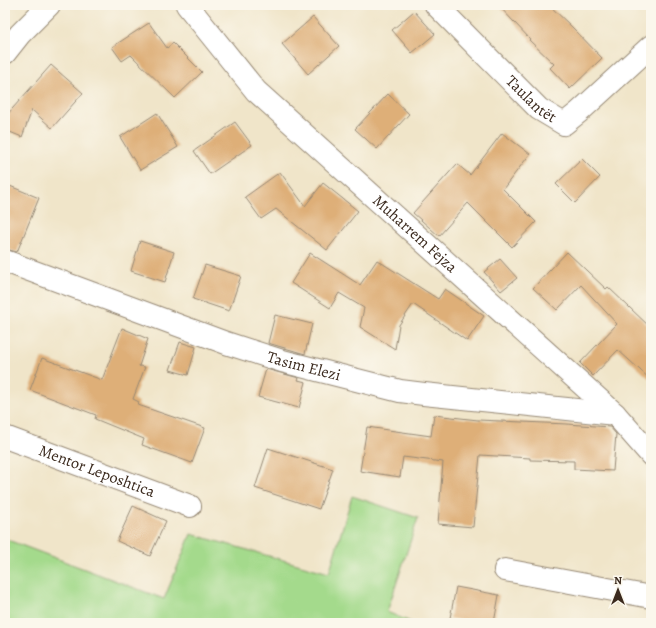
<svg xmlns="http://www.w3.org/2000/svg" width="656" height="628" font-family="Alegreya,serif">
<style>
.green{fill:#a4da8c;stroke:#708255}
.building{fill:#deaf78}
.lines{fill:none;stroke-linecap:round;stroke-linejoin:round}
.minor-casing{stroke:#968874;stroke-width:24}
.minor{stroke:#fff;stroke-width:22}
.labels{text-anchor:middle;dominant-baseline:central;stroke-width:3;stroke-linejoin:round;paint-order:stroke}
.street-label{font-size:16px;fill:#3b2a1e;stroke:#fbf7ec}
</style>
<rect width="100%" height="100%" fill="#fbf7ec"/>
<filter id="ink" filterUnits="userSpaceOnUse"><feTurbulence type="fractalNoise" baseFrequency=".025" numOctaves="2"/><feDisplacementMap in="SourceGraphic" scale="8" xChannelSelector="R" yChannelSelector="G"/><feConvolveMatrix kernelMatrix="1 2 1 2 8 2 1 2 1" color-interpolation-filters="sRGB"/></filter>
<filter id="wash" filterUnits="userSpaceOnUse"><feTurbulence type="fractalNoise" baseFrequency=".012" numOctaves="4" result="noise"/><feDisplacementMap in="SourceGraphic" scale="16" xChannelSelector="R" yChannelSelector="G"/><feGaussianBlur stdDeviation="0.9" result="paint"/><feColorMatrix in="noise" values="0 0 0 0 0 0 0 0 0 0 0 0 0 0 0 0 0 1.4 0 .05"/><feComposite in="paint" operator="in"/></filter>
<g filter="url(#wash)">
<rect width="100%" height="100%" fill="#f0e5c9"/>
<!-- green -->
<path class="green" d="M352,496L418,518L387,612L413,623H296L270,617V623H5V539L164,599L191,534L329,573Z"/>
<g id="blocks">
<!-- building -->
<g class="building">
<path d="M498,5H549L573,28L602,58L570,89L550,68L554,64L529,40L530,39Z"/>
<path d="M414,11L435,34L412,53L392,30Z"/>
<path d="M313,17L339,46L308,74L282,44Z"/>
<path d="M149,23L167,48L173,43L202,72L175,98L131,55L122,61L112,47Z"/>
<path d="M51,65L83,93L52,128L32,110L22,137L5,130V117Z"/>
<path d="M388,94L409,114L377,149L355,129Z"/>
<path d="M157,113L178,147L140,170L120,137Z"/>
<path d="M235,122L252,145L210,174L194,151Z"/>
<path d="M502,133L530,154L503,189L536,222L512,247L468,203L439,236L413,213L457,164L470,175Z"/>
<path d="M582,159L600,177L575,203L556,184Z"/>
<path d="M280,172L305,206L323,183L358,211L327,250L276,209L261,219L245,197Z"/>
<path d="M5,184L39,198L17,252L5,249Z"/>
<path d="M140,241L174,252L165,282L131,271Z"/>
<path d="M567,252L606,289L608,287L651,328V380L618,350L593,376L580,363L617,324L581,285L557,310L533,288Z"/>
<path d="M310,253L360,285L377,260L438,299L445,289L484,316L467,341L413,304L399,325L395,349L360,327L364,308L339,293L330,308L291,283Z"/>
<path d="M500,259L517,278L501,291L484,272Z"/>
<path d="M205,265L241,276L229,311L193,299Z"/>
<path d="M275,315L312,324L305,354L268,343Z"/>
<path d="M122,328L148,339L139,366L145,367L133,399L139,402L138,405L205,428L192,463L142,445L144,439L95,419L96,415L30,390L42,358L102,380Z"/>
<path d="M180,342L196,347L188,375L170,370Z"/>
<path d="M266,369L299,378L298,380L306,382L299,408L258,397Z"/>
<path d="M434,415L478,420L567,424L610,427L616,434L613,471L574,469V461L530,460V458L480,455L473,527L438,524L443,462L403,457L400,477L360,471L367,427L431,436Z"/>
<path d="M268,448L333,469L319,509L255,488Z"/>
<path d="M133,506L166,521L150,556L117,541Z"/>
<path d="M456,587L499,595L494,623H475L450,618Z"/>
</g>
</g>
</g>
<g filter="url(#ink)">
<use href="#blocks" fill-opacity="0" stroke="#968874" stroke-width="1"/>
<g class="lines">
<!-- minor casing -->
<g class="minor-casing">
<g id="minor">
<path id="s1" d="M187,5L256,91L615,414L651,455"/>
<path id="s2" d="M436,5L539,109L564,124L579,112L651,46"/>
<path d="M5,53L20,34L49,5"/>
<path id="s3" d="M5,261L226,343L282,361L400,391L424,394L615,414"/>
<path id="s4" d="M5,437L190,506"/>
<path d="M505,570L651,597"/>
</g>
</g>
<!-- minor -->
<use href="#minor" class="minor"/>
</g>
</g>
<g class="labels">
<!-- street labels -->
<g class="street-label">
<text stroke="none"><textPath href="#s2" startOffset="134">Taulantët</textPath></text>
<text stroke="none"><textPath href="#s1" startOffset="324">Muharrem Fejza</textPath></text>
<text stroke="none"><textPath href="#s3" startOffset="317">Tasim Elezi</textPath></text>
<text stroke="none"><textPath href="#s4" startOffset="98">Mentor Leposhtica</textPath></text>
</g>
</g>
<!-- margin -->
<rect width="656" height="628" fill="none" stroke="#fbf7ec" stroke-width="20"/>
<!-- north arrow -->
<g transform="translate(618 590)" stroke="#fbf7ec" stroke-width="3" paint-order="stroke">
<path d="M0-3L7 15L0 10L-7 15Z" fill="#3b2a1e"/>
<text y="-6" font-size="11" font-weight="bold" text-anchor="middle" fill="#3b2a1e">N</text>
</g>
</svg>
